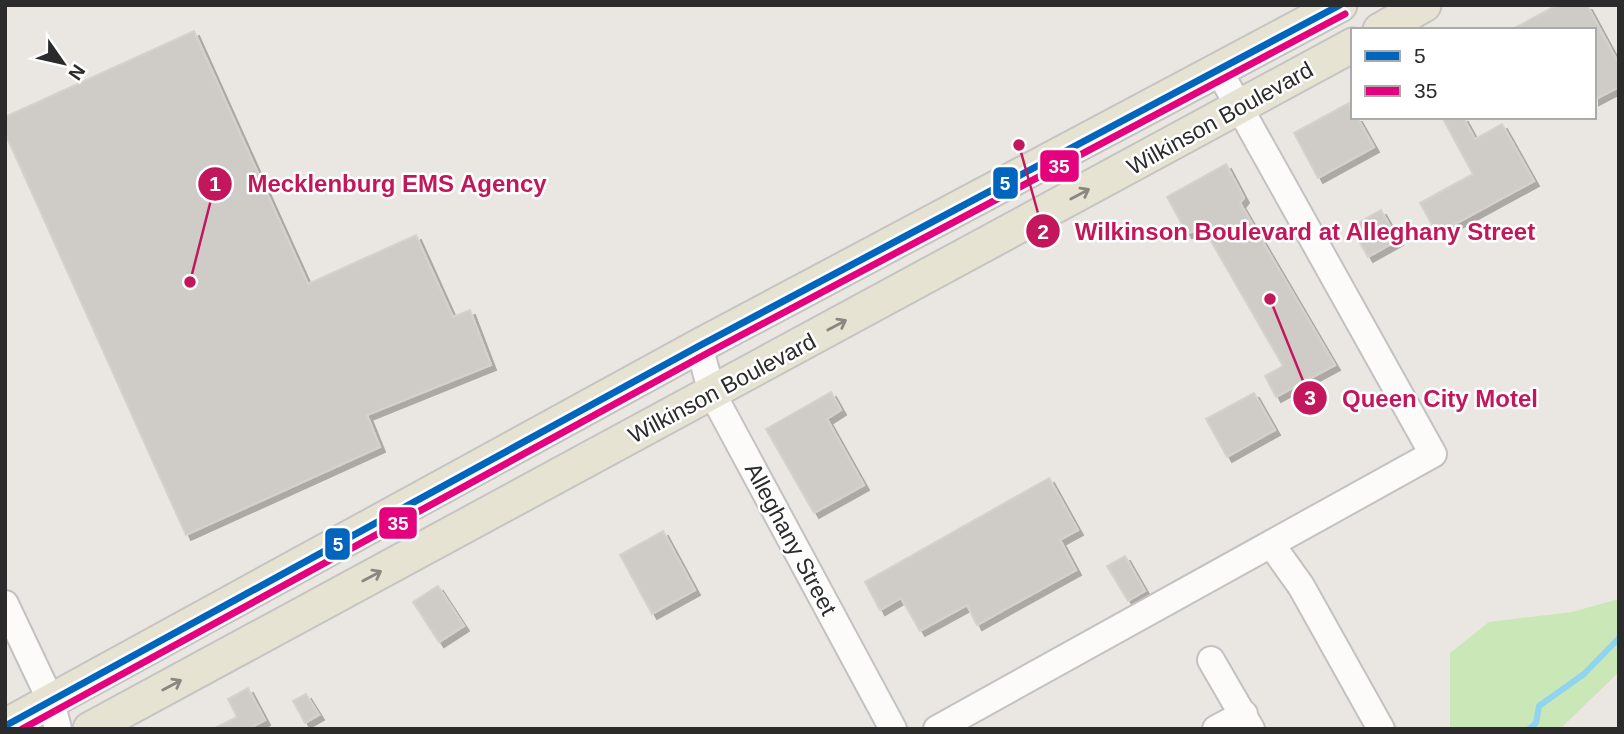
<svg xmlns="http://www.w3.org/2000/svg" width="1624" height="734" font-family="Helvetica,sans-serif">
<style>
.green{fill:#cae7b8}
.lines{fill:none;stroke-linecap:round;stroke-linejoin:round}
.stream{stroke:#91d4ef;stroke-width:6}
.building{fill:#cfccc8;stroke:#d5d2cd;stroke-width:2;filter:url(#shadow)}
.minor-casing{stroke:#c3c2c2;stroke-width:30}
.major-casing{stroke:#c5c4c2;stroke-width:37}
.minor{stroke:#fcfbfa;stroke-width:26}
.major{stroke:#e7e3d3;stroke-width:33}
.bus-1-casing{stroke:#fff;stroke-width:12}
.bus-2-casing{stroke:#fff;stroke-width:12}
.bus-1{stroke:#0065bd;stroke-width:7}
.bus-2{stroke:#e5007d;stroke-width:7}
.oneway{stroke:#89877f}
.labels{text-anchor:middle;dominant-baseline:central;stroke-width:5;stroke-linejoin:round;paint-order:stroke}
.street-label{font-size:23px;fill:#2b2b2b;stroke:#fff}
.leader{fill:none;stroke:#c2185b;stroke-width:2.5}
.callout-dot{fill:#c2185b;stroke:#fff;stroke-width:2.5}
.mark-label{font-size:21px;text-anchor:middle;font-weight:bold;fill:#fff}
.callout-label{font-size:24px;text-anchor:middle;font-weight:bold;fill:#c2185b;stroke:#fff;stroke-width:5;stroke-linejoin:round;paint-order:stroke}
.line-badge{stroke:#fff;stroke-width:2.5}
.badge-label{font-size:19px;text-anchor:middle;font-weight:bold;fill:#fff}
</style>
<defs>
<filter id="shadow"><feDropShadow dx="5" dy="5" stdDeviation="0" flood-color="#0004"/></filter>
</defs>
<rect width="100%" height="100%" fill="#eae6e1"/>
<!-- green -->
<path class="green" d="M1619,599V672L1560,729H1450V653L1489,622L1572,612Z"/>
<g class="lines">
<!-- stream -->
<path class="stream" d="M1529,729L1536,723L1539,706L1584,674L1619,638"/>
</g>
<!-- building -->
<g class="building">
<path d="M1557,5H1587L1619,64V87L1594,100V30H1511Z"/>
<path d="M194,31L308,284L416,235L453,317L470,310L491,365L367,415L380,447L186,535L5,133V117Z"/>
<path d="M1349,103L1353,117H1357L1374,147L1318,178L1294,133Z"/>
<path d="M1442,117H1463L1475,139L1502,124L1534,181L1437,234L1420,203L1473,174Z"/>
<path d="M1226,164L1244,198L1240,203L1335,365L1276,397L1265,376L1283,366L1204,229L1187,233L1167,197Z"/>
<path d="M1381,210L1398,240L1368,257L1351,227Z"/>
<path d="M831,392L841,410L827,419L864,485L814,513L766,429Z"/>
<path d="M1254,393L1275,430L1227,457L1206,419Z"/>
<path d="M1049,478L1078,530L1060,540L1076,570L977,625L967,605L920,631L901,598L880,610L865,582Z"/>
<path d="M663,531L695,590L652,614L620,555Z"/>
<path d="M1125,556L1145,591L1128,601L1107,566Z"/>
<path d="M438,586L464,626L439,642L413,602Z"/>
<path d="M248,688L265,720L248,729H213L237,717L228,699Z"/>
<path d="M306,694L319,715L305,723L293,701Z"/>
</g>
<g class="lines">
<!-- minor casing -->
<g class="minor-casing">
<g id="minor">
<path d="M699,346L712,393L893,729"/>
<path d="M1271,544L1301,586L1381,729"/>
<path d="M5,604L51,701L58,729"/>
<path d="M1211,660L1251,729"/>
<path d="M937,729L1433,454L1219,71"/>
<path d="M1216,729L1244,714"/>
</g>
</g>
<!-- major casing -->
<g class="major-casing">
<g id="major">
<path d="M1380,30L1424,5"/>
<path d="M5,726L699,346L1340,5"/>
<path d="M90,729L1353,45"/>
</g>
</g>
<!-- minor -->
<use href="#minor" class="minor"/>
<!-- major -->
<use href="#major" class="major"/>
<!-- bus-1 casing -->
<g class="bus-1-casing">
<path id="bus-1" d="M5,726L699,346L1340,5"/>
</g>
<!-- bus-2 casing -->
<g class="bus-2-casing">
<path id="bus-2" d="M22,729L704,355L1345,14"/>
</g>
<!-- bus-1 -->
<use href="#bus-1" class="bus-1"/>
<!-- bus-2 -->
<use href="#bus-2" class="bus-2"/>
</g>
<!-- one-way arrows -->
<defs><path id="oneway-shaft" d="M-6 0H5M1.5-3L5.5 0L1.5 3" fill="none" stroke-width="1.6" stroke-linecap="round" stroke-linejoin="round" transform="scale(1.75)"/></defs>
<g class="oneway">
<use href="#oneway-shaft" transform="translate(1080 194) rotate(-28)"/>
<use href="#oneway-shaft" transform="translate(837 325) rotate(-28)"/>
<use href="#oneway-shaft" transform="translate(372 576) rotate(-28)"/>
<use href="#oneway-shaft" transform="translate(172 685) rotate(-28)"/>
</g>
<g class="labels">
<!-- street labels -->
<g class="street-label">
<text transform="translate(1220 118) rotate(-29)">Wilkinson Boulevard</text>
<text transform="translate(722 388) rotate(-28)">Wilkinson Boulevard</text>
<text transform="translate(791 539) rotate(62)">Alleghany Street</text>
</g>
</g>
<!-- callouts -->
<path class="leader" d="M190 282L215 184M1019 145L1043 231M1270 299L1310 398"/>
<g class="callout-dot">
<circle cx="190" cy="282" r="7"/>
<circle cx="1019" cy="145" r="7"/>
<circle cx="1270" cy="299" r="7"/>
<circle cx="215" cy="184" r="18"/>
<circle cx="1043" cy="231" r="18"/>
<circle cx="1310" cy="398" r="18"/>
</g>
<g class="mark-label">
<text x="215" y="191">1</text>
<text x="1043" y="239">2</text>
<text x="1310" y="405">3</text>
</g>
<g class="callout-label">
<text x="397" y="192">Mecklenburg EMS Agency</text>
<text x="1305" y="240">Wilkinson Boulevard at Alleghany Street</text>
<text x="1440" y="407">Queen City Motel</text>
</g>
<g class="line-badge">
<rect x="1039" y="149" width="41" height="34" rx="7" fill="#e5007d"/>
<rect x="992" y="166" width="27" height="34" rx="7" fill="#0065bd"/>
<rect x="378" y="506" width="40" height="34" rx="7" fill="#e5007d"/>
<rect x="324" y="527" width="27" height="34" rx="7" fill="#0065bd"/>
</g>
<g class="badge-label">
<text x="1059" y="173">35</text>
<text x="1005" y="190">5</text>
<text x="398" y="530">35</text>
<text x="338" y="551">5</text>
</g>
<!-- border -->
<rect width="1624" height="734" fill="none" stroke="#2b2b2b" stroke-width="14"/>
<!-- legend -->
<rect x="1351" y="28" width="245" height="91" fill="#ffffff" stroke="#aaaaaa" stroke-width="2"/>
<rect x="1365" y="51" width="35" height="10" fill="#0065bd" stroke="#aaaaaa" stroke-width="2"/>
<text x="1414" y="63" font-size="21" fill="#2b2b2b">5</text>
<rect x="1365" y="86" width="35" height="10" fill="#e5007d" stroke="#aaaaaa" stroke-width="2"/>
<text x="1414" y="98" font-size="21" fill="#2b2b2b">35</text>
<!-- north arrow -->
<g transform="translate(63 63) rotate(124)" stroke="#ffffff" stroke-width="5" paint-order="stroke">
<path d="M0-5L12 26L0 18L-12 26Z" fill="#2b2b2b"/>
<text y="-10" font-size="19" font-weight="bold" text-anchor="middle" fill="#2b2b2b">N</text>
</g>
</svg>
